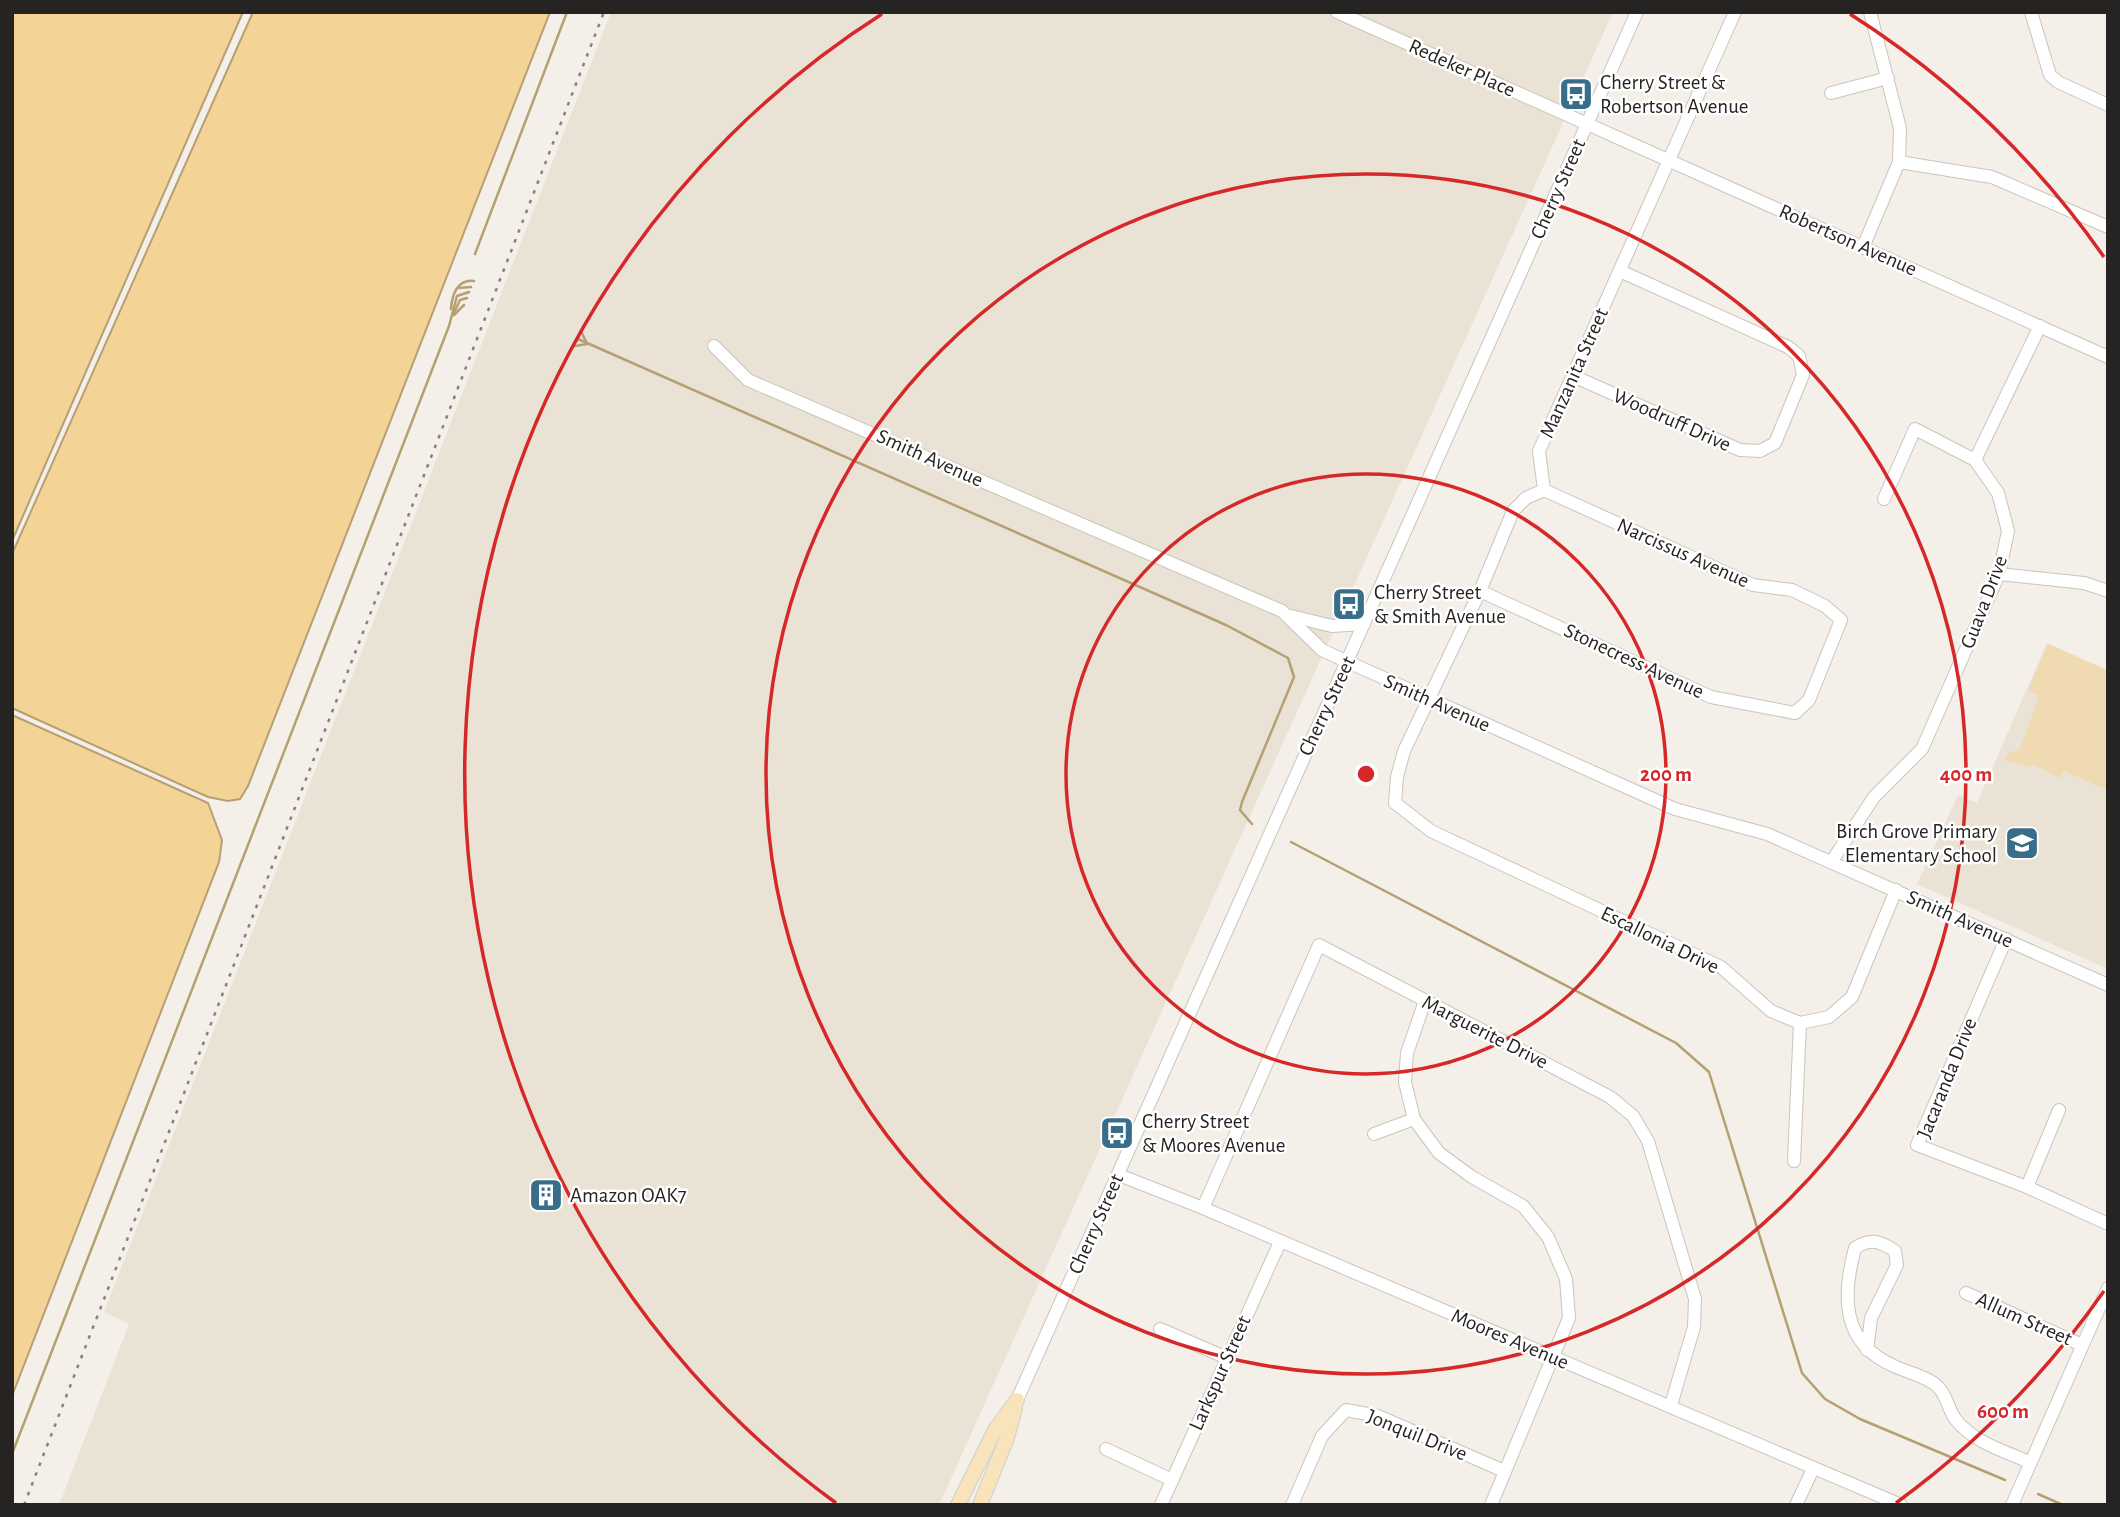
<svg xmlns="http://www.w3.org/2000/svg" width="2120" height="1517" font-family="'Alegreya Sans',sans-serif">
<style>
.built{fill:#eae2d4}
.green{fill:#efdab2}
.water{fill:#f4d496;stroke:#b69f73;stroke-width:2}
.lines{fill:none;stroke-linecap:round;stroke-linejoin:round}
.stream{stroke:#b69f73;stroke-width:2.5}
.minor-casing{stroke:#c9c5bd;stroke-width:14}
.major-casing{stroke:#cfcfce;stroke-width:16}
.minor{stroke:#fff;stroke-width:12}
.major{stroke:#f8e3bb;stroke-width:14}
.rail{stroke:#85827e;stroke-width:2.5;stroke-dasharray:3.5 7;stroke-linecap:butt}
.ring{fill:none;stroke:#d62828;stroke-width:3.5}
.labels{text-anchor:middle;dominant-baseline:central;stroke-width:5;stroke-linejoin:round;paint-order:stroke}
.street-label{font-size:21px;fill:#262422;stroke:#fff}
.poi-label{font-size:21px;fill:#262422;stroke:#fff;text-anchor:start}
.centre{fill:#d62828;stroke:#fff;stroke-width:3.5}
.ring-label{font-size:21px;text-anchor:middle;font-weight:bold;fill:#d62828;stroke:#fff;stroke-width:5;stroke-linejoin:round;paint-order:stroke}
</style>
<rect width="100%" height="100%" fill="#f4efe8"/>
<!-- built -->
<g class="built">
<path d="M611,12H1613L939,1505H59L129,1324L104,1312Z"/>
<path d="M2047,643L2108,670V969L1917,884L1958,795L1977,803Z"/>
</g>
<!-- green -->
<path class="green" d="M2048,644L2108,671V790L2064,771L2060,778L2032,764L2030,767L2004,760L2006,755L2020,749L2039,696L2028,690Z"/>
<!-- water -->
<g class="water">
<path d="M12,12H243L12,541Z"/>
<path d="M253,12H550L248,786L240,799L228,801L208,797L12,708V554Z"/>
<path d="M12,715L208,803L222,840L219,862L12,1396Z"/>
</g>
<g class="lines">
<!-- stream -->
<g class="stream">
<path d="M475,254L567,12"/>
<path d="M458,288L471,287"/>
<path d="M451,309C452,295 457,279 474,281"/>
<path d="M453,315L460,300L467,298"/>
<path d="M454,315L464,305"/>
<path d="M581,331L587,344"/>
<path d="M578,339L1226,625L1288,658L1294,677L1242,802L1240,810L1252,824"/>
<path d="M575,346L587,344"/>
<path d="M1291,842L1676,1043L1709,1072L1802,1373L1825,1399L1860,1419L2005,1480"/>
<path d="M12,1454L449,326L457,296L469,292"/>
<path d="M2038,1494L2063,1505"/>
</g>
<!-- minor casing -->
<g class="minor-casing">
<g id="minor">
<path d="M1337,12L2108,357"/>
<path d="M1735,12L1539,451L1544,490L1526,498L1513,511L1480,591L1404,751L1397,777L1395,803L1431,831L1721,967L1771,1011L1800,1023L1829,1017L1852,997L1896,890"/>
<path d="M2031,12L2050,75L2058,82L2108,105"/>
<path d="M1831,93L1888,78"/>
<path d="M1899,162L1992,177L2108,227"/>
<path d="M1863,247L1899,162L1900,128L1870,12"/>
<path d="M714,346L748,380L1282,611L1322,650L1348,662L1675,809L1767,834L2108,985"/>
<path d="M1573,376L1740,450L1760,451L1775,443L1803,375L1799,356L1788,347L1620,271"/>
<path d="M1884,499L1915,429L1975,460"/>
<path d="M1999,574L2084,583L2108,591"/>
<path d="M1480,591L1711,697L1795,713L1809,700L1841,620L1825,606L1792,590L1753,585L1544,490"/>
<path d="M1291,616L1332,626L1364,624"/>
<path d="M1832,861L1874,797L1922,749L1999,574L2008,531L1998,493L1975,460L2040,326"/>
<path d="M2006,939L1917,1145L2027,1187L2108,1224"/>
<path d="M1425,1001L1407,1053L1405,1082L1414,1119L1439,1153L1472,1177L1523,1206L1548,1237L1566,1279L1569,1318L1491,1505"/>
<path d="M1374,1134L1414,1119"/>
<path d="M1794,1161L1800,1023"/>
<path d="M1119,1175L1203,1208L1901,1505"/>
<path d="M2027,1187L2059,1110"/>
<path d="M1203,1208L1319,945L1610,1097L1633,1116L1648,1141L1695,1299L1694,1327L1671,1405"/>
<path d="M1966,1293L2082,1345"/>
<path d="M1160,1329L1227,1358"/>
<path d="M1867,1350L1871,1318L1897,1265L1895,1251C1880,1241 1871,1238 1855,1248C1842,1296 1841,1343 1894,1366C1906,1372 1929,1377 1938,1387C1947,1395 1948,1410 1956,1420C1975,1443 2002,1450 2029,1462"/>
<path d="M1017,1400L1637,12"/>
<path d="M1106,1449L1172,1480"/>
<path d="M1161,1505L1280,1242"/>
<path d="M1292,1505L1322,1436L1346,1410L1378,1416L1504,1471"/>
<path d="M1796,1505L1813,1469"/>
<path d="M2012,1505L2108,1288"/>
</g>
</g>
<!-- major casing -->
<g class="major-casing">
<g id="major">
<path d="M958,1505L995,1430L1017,1400"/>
<path d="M980,1505L1007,1438L1015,1408"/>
</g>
</g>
<!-- minor -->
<use href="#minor" class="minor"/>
<!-- major -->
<use href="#major" class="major"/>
<!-- rail -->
<path class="rail" d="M24,1505L604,12"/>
</g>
<!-- distance rings -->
<g class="ring">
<circle cx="1366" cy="774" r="300"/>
<circle cx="1366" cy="774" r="600"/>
<path d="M2104 1291A901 901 0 0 1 1896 1503M836 1503A901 901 0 0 1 882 14M1850 14A901 901 0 0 1 2104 257"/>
</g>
<!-- icons -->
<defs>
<g id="bus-square" transform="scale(1.75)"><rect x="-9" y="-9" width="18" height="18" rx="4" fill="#386e8a" stroke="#fff"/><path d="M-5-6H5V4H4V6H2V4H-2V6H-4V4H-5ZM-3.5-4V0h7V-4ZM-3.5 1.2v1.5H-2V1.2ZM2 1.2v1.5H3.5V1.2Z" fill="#fff"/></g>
<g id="school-square" transform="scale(1.75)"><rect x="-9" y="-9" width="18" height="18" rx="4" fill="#386e8a" stroke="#fff"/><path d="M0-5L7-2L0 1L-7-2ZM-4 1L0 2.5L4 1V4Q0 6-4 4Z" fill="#fff"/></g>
<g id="building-square" transform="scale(1.75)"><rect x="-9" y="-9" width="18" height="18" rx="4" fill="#386e8a" stroke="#fff"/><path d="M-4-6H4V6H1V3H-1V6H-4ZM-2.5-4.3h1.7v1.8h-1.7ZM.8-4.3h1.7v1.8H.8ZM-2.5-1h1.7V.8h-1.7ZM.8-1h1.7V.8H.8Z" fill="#fff"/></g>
</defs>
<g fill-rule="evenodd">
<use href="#bus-square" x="1576" y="94"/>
<use href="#bus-square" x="1349" y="604"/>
<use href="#school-square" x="2022" y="843"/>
<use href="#bus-square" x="1117" y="1133"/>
<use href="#building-square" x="546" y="1195"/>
</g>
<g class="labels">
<!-- street labels -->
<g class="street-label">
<text transform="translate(1462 68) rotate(24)">Redeker Place</text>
<text transform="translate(1558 189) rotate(-66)">Cherry Street</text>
<text transform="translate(1848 240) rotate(24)">Robertson Avenue</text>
<text transform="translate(1574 373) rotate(-66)">Manzanita Street</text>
<text transform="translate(1672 420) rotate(24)">Woodruff Drive</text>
<text transform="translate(930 458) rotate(24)">Smith Avenue</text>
<text transform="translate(1683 553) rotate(24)">Narcissus Avenue</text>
<text transform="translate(1984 602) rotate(-69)">Guava Drive</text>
<text transform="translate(1634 661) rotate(25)">Stonecress Avenue</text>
<text transform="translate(1437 703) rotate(24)">Smith Avenue</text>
<text transform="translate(1327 706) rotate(-65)">Cherry Street</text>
<text transform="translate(1960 919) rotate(24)">Smith Avenue</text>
<text transform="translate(1660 940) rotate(26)">Escallonia Drive</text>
<text transform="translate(1485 1032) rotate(27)">Marguerite Drive</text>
<text transform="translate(1947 1078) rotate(-68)">Jacaranda Drive</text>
<text transform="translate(1096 1224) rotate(-66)">Cherry Street</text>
<text transform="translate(2024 1319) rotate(24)">Allum Street</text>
<text transform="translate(1510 1339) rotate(23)">Moores Avenue</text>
<text transform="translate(1220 1373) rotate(-66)">Larkspur Street</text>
<text transform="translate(1417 1435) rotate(22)">Jonquil Drive</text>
</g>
<!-- poi labels -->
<g class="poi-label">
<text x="1600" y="82">Cherry Street &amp;<tspan x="1600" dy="24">Robertson Avenue</tspan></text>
<text x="1374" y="592">Cherry Street<tspan x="1374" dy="24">&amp; Smith Avenue</tspan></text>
<text x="1997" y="831" text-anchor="end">Birch Grove Primary<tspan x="1997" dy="24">Elementary School</tspan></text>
<text x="1142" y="1121">Cherry Street<tspan x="1142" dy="24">&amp; Moores Avenue</tspan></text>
<text x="570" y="1195">Amazon OAK7</text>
</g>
</g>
<circle cx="1366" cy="774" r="10" class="centre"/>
<g class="ring-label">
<text x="1666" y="781">200 m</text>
<text x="1966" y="781">400 m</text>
<text x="2003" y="1418">600 m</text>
</g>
<!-- border -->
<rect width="2120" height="1517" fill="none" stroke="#262422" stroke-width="28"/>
</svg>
